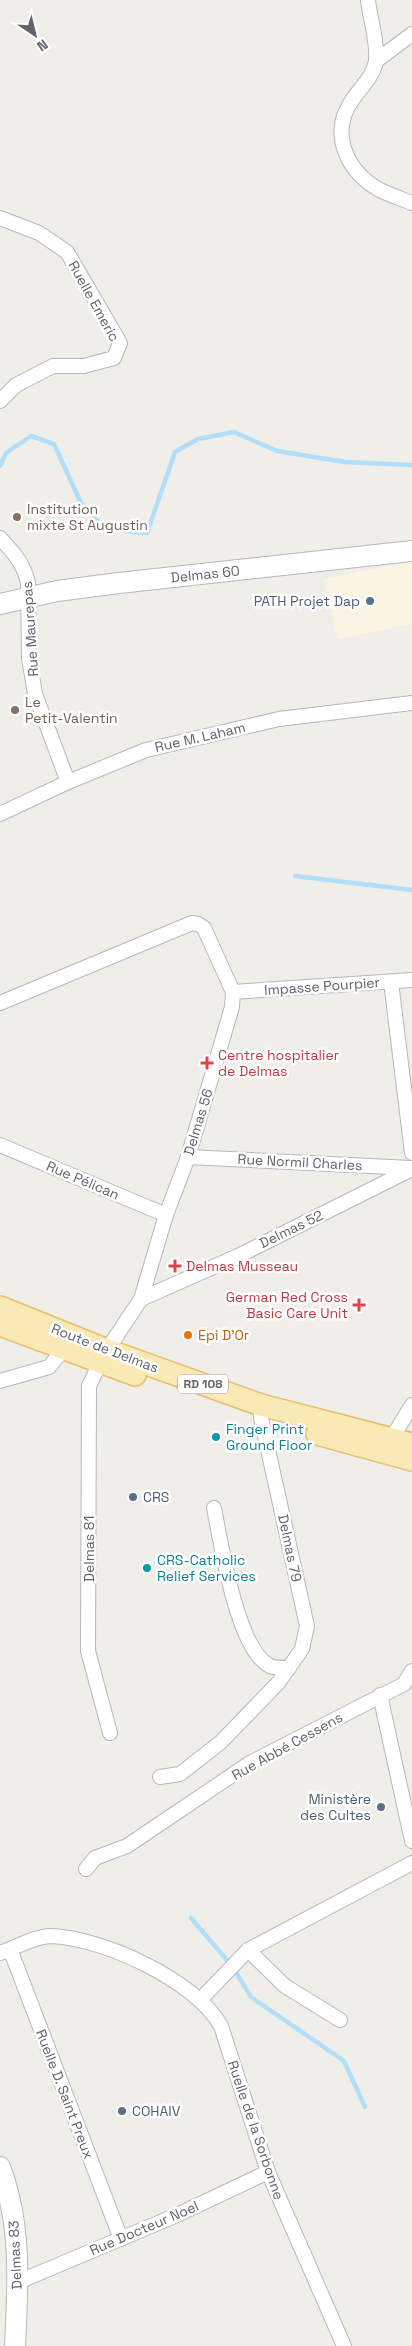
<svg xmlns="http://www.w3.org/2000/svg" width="412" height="2346" font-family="'Space Grotesk',sans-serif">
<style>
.commercial{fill:#fcf4e2}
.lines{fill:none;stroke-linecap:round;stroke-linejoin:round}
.stream{stroke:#b1def8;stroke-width:4.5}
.street-casing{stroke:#b5b8bb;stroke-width:16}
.secondary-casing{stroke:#b5b8bb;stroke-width:22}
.primary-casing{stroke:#e7bc6b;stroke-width:24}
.street{stroke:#fff;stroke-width:14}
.secondary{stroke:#fff;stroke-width:20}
.primary{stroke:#f9e9b5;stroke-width:21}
.education-dot{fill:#8d6e63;stroke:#fff;stroke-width:2}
.service-dot{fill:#5c6f8a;stroke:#fff;stroke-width:2}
.health-dot{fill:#e0444e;stroke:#fff;stroke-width:2}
.food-dot{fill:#e8710a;stroke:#fff;stroke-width:2}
.culture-dot{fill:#0f9aa8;stroke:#fff;stroke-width:2}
.labels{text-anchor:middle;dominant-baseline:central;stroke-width:5;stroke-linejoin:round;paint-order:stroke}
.shield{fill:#fff;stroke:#909295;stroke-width:1}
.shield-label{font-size:12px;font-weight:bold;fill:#606467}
.street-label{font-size:14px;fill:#606467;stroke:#fff}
.education-label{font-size:14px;fill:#785e54;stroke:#fff;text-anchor:start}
.service-label{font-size:14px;fill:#4e5e75;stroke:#fff;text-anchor:end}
.health-label{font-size:14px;fill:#be3a42;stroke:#fff;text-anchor:start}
.food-label{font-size:14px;fill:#c56008;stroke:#fff;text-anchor:start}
.culture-label{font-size:14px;fill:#0d838f;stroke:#fff;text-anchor:start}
</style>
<rect width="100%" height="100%" fill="#f0eee9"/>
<!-- commercial -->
<path class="commercial" d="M412,561V624L338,639L324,579Z"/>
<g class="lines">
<!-- stream -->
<g class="stream">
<path d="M0,466L6,453L31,436L54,444L81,503L105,529L147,533L175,452L198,439L234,432L277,451L345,462L412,465"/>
<path d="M295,876L412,890"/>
<path d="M191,1918L232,1966L251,1997L344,2061L365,2107"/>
</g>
<!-- street casing -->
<g class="street-casing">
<g id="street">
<path d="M368,0C370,19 378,42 376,61C373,79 356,91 348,107C331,139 350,174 380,190C390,195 402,199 412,203"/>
<path d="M376,61L412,34"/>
<path d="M0,218L39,233L67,252L120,343L114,358L84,366H53L16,385L0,401"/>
<path d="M0,538C14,553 24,564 28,583L29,658L35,694L68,782"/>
<path d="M0,814L68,782L146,750L279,719L412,703"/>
<path d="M391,982L412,1153"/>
<path d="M233,992L412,980"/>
<path d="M0,1003L192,923L198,924L204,928L233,992L232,1007L188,1157L166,1215L141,1299L107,1350"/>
<path d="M0,1145L166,1215"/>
<path d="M188,1157L411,1168"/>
<path d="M141,1299L238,1256L412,1169"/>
<path d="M100,1363L89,1386L88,1651L110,1733"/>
<path d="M0,1381L49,1367L63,1350"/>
<path d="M392,1438L412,1405"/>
<path d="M214,1508C221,1543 237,1650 270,1666C275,1668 284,1668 289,1668"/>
<path d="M380,1695L412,1841"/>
<path d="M160,1777L180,1774L221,1742L278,1683L302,1649L307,1626L261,1418V1405"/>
<path d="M86,1869L95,1858L127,1846L250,1763L404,1684L412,1671"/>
<path d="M10,1949L121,2239"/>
<path d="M248,1950L285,1986L340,2020"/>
<path d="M0,1953C15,1948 35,1936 51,1936C103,1938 195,1980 221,2026L268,2172L344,2346"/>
<path d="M200,2000L248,1950L412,1863"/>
<path d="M18,2282L177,2215L268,2172"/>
</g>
</g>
<!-- secondary casing -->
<g class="secondary-casing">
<g id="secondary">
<path d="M0,604L57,591L119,583L412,551"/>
<path d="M0,2167C22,2224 18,2286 15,2346"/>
</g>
</g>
<!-- primary casing -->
<g class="primary-casing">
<g id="primary">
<path d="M0,1307L107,1350L261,1405L412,1444"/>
<path d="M0,1325L135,1375"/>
<path d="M317,1434L412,1460"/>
</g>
</g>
<!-- street -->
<use href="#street" class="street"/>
<!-- secondary -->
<use href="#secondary" class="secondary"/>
<!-- primary -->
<use href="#primary" class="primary"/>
</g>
<!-- markers -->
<g class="education-dot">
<circle cx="17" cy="517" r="5"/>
<circle cx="15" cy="710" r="5"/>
</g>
<g class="service-dot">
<circle cx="370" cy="601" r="5"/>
<circle cx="133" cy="1497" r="5"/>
<circle cx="381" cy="1807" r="5"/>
<circle cx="122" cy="2111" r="5"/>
</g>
<g class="health-dot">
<path d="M204.5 1055.5h5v5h5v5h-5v5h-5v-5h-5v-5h5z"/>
<path d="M172.5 1258.5h5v5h5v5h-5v5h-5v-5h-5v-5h5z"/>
<path d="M356.5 1297.5h5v5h5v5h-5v5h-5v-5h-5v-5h5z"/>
</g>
<circle class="food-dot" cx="188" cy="1335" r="5"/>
<g class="culture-dot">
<circle cx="216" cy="1437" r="5"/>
<circle cx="147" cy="1568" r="5"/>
</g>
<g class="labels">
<!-- shield labels -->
<rect class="shield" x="178" y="1374.5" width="50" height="19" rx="4"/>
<g class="shield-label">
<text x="203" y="1384">RD 108</text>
</g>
<!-- street labels -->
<g class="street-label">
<text transform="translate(94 301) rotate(61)">Ruelle Emeric</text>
<text transform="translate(205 574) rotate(-6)">Delmas 60</text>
<text transform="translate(30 629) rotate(-94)">Rue Maurepas</text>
<text transform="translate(200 737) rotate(-13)">Rue M. Laham</text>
<text transform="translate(322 986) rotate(-4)">Impasse Pourpier</text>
<text transform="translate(198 1122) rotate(-73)">Delmas 56</text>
<text transform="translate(300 1162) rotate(3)">Rue Normil Charles</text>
<text transform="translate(83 1180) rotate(23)">Rue Pélican</text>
<text transform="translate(291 1229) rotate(-26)">Delmas 52</text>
<text transform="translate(105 1348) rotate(21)">Route de Delmas</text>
<text transform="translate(290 1548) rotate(78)">Delmas 79</text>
<text transform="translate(89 1549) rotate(-90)">Delmas 81</text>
<text transform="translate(287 1746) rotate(-29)">Rue Abbé Cessens</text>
<text transform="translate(65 2094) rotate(69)">Ruelle D. Saint Preux</text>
<text transform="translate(256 2130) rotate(71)">Ruelle de la Sorbonne</text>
<text transform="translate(144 2228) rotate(-23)">Rue Docteur Noel</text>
<text transform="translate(15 2255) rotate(-93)">Delmas 83</text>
</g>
<!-- education labels -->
<g class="education-label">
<text x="27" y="509">Institution<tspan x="27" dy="16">mixte St Augustin</tspan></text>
<text x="25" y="702">Le<tspan x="25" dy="16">Petit-Valentin</tspan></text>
</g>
<!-- service labels -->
<g class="service-label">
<text x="360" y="601">PATH Projet Dap</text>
<text x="143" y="1497" text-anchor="start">CRS</text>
<text x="371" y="1799">Ministère<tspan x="371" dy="16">des Cultes</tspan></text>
<text x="132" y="2111" text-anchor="start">COHAIV</text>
</g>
<!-- health labels -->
<g class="health-label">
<text x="218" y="1055">Centre hospitalier<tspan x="218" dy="16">de Delmas</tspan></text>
<text x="186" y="1266">Delmas Musseau</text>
<text x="348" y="1297" text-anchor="end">German Red Cross<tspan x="348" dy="16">Basic Care Unit</tspan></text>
</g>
<!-- food labels -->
<g class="food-label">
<text x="198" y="1335">Epi D'Or</text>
</g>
<!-- culture labels -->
<g class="culture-label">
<text x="226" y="1429">Finger Print<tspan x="226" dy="16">Ground Floor</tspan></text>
<text x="157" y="1560">CRS-Catholic<tspan x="157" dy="16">Relief Services</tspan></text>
</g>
</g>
<!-- north arrow -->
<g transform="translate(35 35) rotate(145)" stroke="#ffffff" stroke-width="4" paint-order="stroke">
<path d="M0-4L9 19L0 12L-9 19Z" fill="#606467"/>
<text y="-8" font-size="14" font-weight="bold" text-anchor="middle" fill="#606467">N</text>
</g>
</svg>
